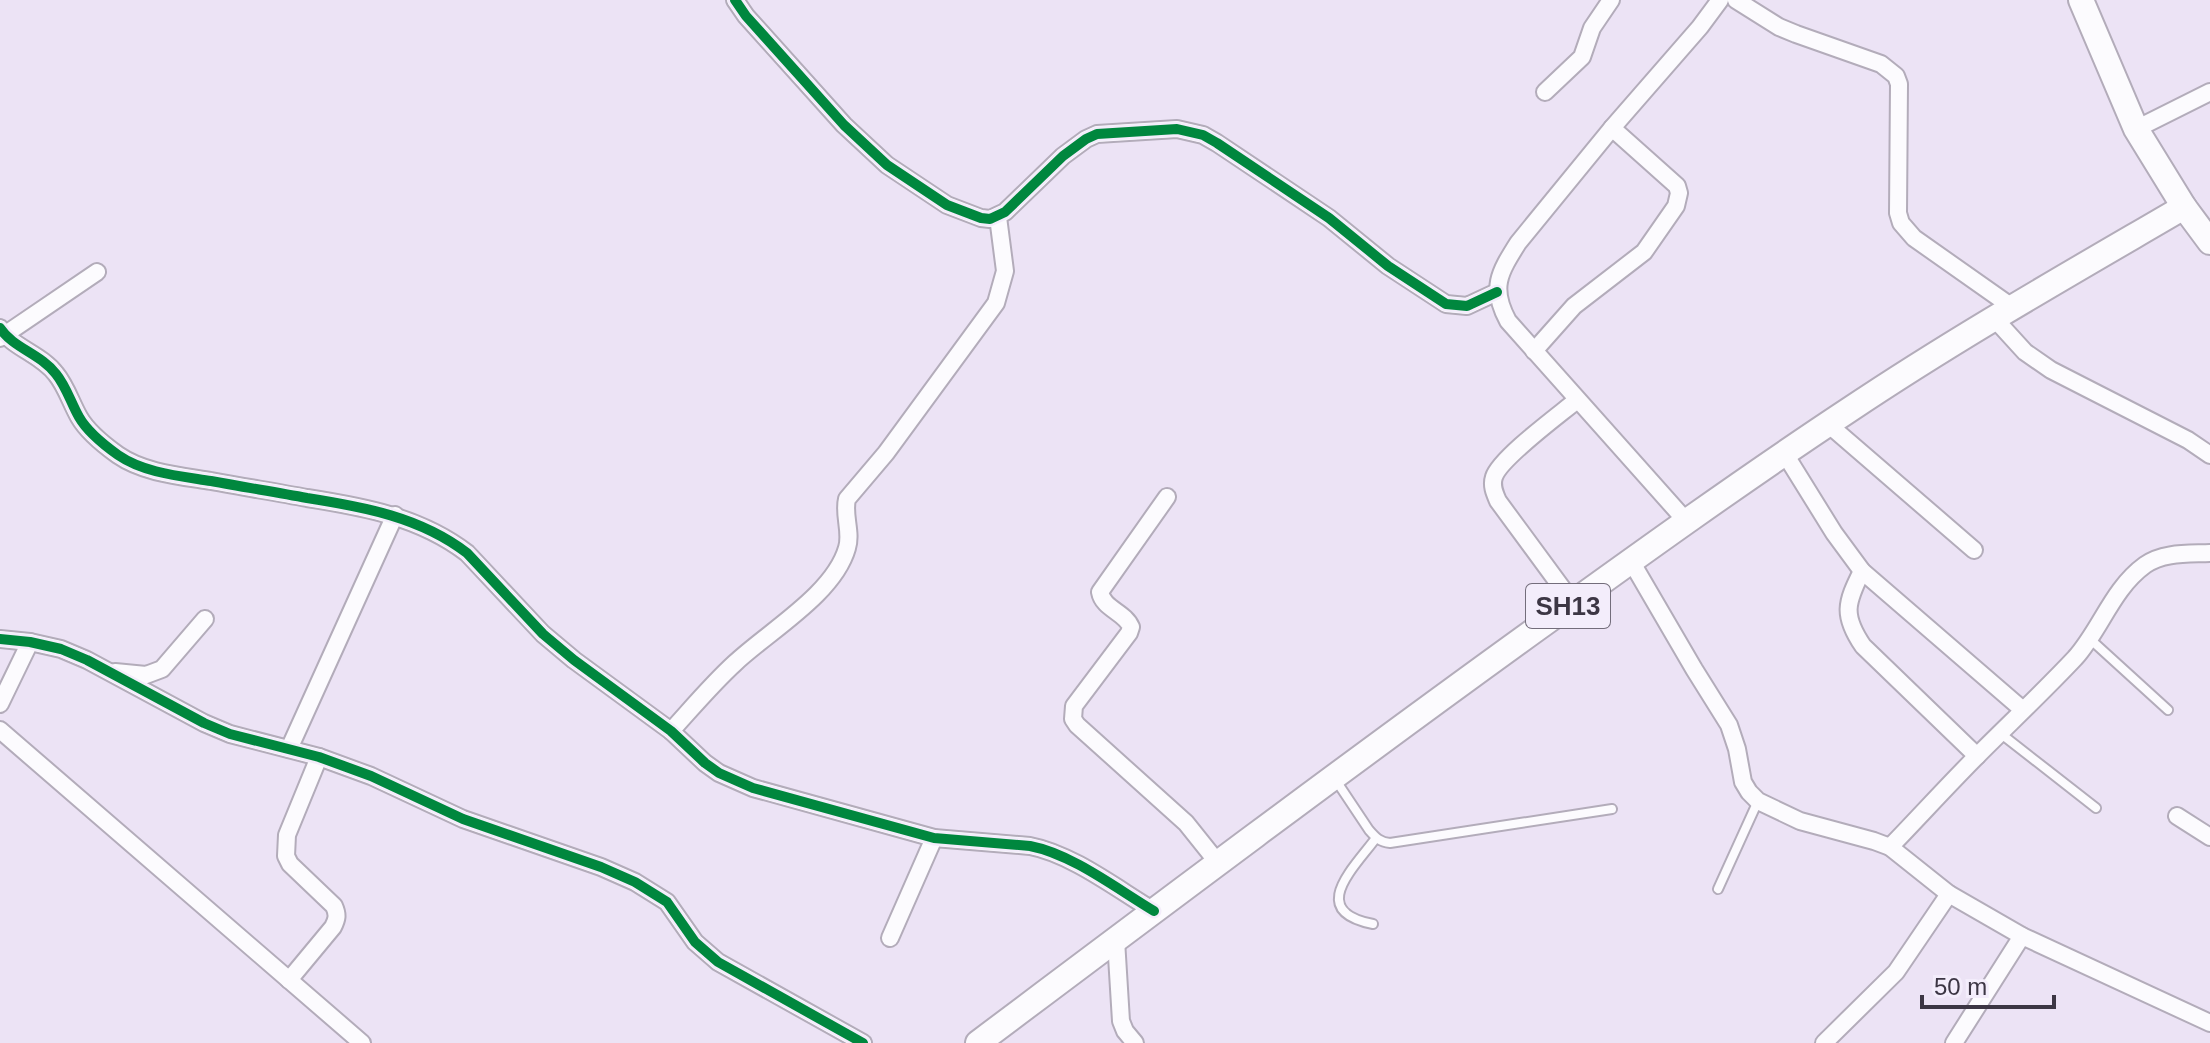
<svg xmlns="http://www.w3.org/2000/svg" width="2210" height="1043" font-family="Helvetica,sans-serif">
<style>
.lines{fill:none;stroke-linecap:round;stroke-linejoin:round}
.service-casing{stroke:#b3acba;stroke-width:12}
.minor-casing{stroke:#b3acba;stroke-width:20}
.primary-casing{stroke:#b3acba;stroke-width:28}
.service{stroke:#fcfbfe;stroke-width:8}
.minor{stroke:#fcfbfe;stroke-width:16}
.primary{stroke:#fcfbfe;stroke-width:24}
.cycleway-casing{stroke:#f3edfb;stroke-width:15}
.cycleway{stroke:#00873e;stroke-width:10}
.labels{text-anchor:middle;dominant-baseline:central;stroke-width:7;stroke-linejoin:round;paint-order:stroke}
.shield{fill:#f3edfb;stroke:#736d7b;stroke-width:2}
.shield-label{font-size:26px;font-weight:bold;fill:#3c3644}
</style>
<rect width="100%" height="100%" fill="#ece3f5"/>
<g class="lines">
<!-- service casing -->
<g class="service-casing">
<g id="service">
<path d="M2090,639L2168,710"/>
<path d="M2000,733L2096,808"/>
<path d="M1335,779L1369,830C1376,838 1380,842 1390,843L1612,809"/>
<path d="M1718,889L1758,801"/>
<path d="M1373,924C1307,911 1353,869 1376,838"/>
</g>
</g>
<!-- minor casing -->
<g class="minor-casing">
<g id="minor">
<path d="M735,0L746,16L844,125L887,165L947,205L981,218L990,219L1005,212L1063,156L1086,139L1097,134L1177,129L1203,135L1217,143L1329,218L1388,266L1446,304L1467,306L1497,292"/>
<path d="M1736,0L1779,27L1796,34L1881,64L1896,76L1899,84L1898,213L1901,223L1914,238L2012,307"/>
<path d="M1545,92L1582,57L1592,28L1611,0"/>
<path d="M2136,129L2210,92"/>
<path d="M1994,318L2025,352L2051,370L2188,440L2210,455"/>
<path d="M0,328C13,348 41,354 56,374C66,386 71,403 79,417C87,431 104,445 118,455C144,473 180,476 211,481C243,487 275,492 307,498C364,507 420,517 467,553L543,634L574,660L671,731L705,763L719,773L753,788L934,838L1030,846C1072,854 1117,889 1154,911"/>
<path d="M0,338L97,272"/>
<path d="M1534,351L1574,306L1644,252L1676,206L1679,193L1677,186L1612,128"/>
<path d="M1828,424L1974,550"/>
<path d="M1785,454L1834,533L1862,571L2023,710"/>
<path d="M1167,497L1100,592C1103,609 1125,612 1131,627L1129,633L1074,706L1073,719L1077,725L1186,823L1218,863"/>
<path d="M1687,522L1508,321C1490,288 1499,273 1518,243L1612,128L1700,27L1720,0"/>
<path d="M1631,561L1694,669L1729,725L1737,749L1743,782L1749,792L1758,801L1800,821L1874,841L1890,847L1949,894L2022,936L2210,1023"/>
<path d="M1862,571C1846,603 1842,615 1863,646L1977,756"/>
<path d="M1573,603L1498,501C1495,494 1491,486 1494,477C1500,458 1559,415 1577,400"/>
<path d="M0,639L30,642L61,649L87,660L204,723L230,734L319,757L371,776L463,819L601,867L635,882L667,902L695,942L718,962L863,1043"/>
<path d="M115,672L146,675L162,669L205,619"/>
<path d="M0,704L30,642"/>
<path d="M0,730L362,1043"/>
<path d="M671,731C692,708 712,684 735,663C769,631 834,594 847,548C852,532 843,515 847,499L886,453L996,303L1005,271L998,217"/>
<path d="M289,749L395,515"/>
<path d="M2177,816L2210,837"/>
<path d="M1890,847C1920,816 1949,784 1979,754C2011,722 2044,691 2075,658C2101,629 2112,589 2145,565C2163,552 2188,554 2210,553"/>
<path d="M890,938L934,838"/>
<path d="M1116,940L1121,1021L1125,1031L1135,1043"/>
<path d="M289,980L333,927C337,919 338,915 334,906L290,864L286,856L287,835L319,757"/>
<path d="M1824,1043L1896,972L1949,894"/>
<path d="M1954,1043L2022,936"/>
</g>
</g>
<!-- primary casing -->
<g class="primary-casing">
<g id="primary">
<path d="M2081,0L2136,129L2184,207L2210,242"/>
<path d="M978,1043C1163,904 1348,765 1535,630C1639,555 1743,480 1849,410C1958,337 2071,273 2184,207"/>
</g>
</g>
<!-- service -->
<use href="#service" class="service"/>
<!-- minor -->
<use href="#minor" class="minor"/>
<!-- primary -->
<use href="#primary" class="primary"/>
<!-- cycleway casing -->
<g class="cycleway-casing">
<g id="cycleway">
<path d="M735,0L746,16L844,125L887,165L947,205L981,218L990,219L1005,212L1063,156L1086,139L1097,134L1177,129L1203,135L1217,143L1329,218L1388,266L1446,304L1467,306L1497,292"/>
<path d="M0,328C13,348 41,354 56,374C66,386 71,403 79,417C87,431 104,445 118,455C144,473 180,476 211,481C243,487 275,492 307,498C364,507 420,517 467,553L543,634L574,660L671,731L705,763L719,773L753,788L934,838L1030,846C1072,854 1117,889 1154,911"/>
<path d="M0,639L30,642L61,649L87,660L204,723L230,734L319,757L371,776L463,819L601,867L635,882L667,902L695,942L718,962L863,1043"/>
</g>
</g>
<!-- cycleway -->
<use href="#cycleway" class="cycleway"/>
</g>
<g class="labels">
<!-- shield labels -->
<rect class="shield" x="1526" y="584" width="84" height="44" rx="6"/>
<g class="shield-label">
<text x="1568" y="606">SH13</text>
</g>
</g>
<!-- scale -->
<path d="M1922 995v12h132v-12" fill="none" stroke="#3c3644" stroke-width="4"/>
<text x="1934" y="995" font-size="24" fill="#3c3644" stroke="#f3edfb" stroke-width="6" paint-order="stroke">50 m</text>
</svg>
